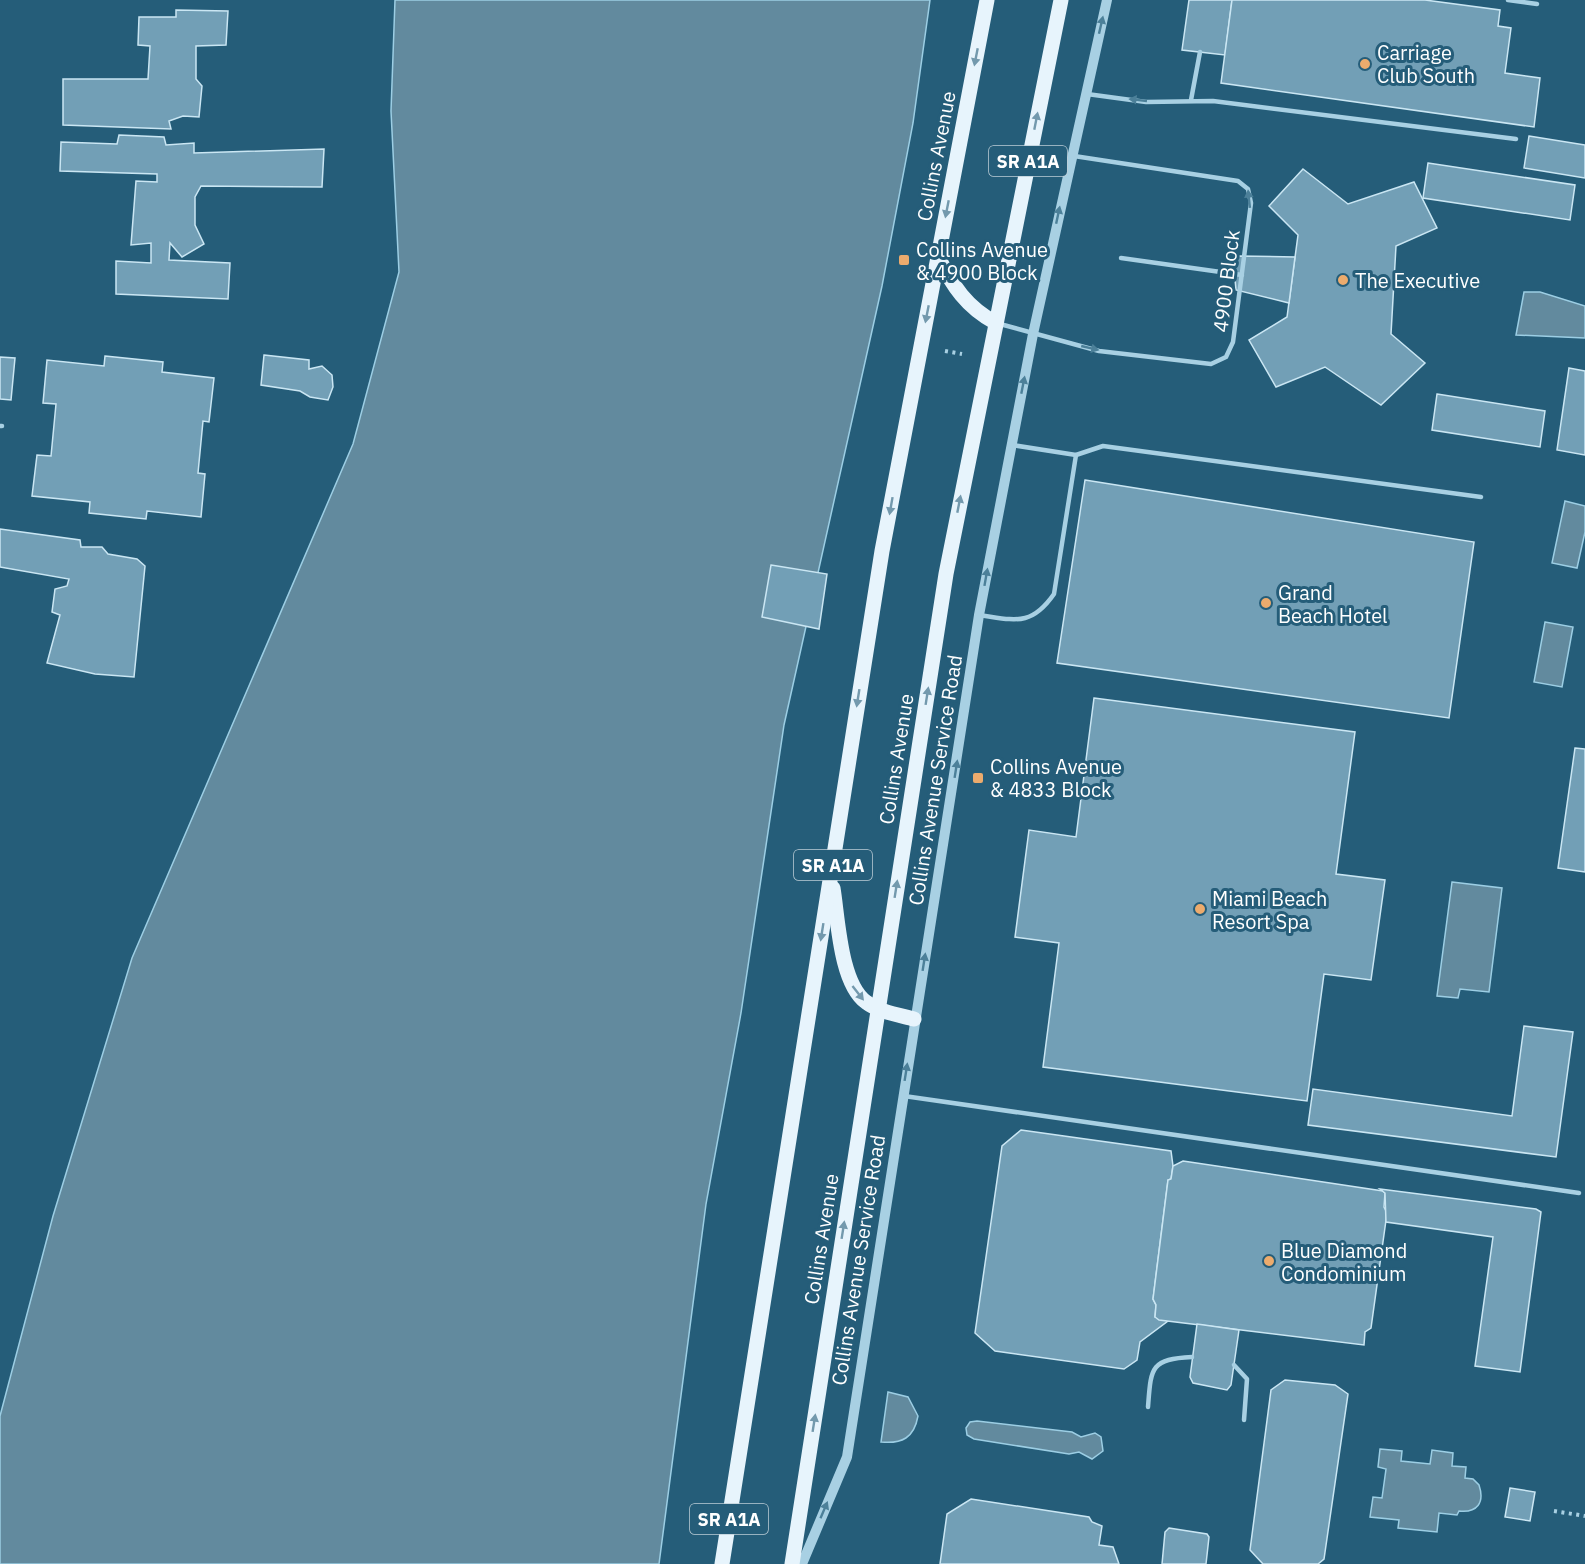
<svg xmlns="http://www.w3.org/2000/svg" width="1585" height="1564" font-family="'IBM Plex Sans',sans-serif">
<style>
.water{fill:#628a9e;stroke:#9ccee4;stroke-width:1.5}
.building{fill:#729fb6;stroke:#cae6f3;stroke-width:1.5}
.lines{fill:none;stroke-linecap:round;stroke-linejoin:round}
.path{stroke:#a8d0e3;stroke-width:4;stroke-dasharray:3 4.5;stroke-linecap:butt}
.service{stroke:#a8d0e3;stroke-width:4.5}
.tertiary{stroke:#a8d0e3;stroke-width:10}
.primary{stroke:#e7f4fc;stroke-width:15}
.oneway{fill:#4c8099}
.oneway2{fill:#7399ad}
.poi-dot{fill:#ecab6d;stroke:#255d79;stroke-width:2}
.labels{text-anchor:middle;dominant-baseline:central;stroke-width:6;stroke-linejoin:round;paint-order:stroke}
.shield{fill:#255d79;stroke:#beced7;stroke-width:1.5}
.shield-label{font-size:18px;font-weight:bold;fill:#fff}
.poi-label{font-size:20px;fill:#fff;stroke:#255d79;text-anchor:start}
.street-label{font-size:20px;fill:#fff;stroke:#255d79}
</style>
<rect width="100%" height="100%" fill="#255d79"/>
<!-- water -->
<g class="water">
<path d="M395,0H930L913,123L882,286L784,725L741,1013L706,1204L659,1564H0V1416L53,1216L132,958L353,444L399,272L391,111Z"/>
<path d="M1524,292H1540L1585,306V338L1516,335Z"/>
<path d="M1565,501L1585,506V532L1577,568L1552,563Z"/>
<path d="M1545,622L1573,627L1562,687L1534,682Z"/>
<path d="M1452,882L1502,888L1489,992L1460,989L1458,998L1437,996Z"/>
<path d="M888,1392L908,1397L918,1416C914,1438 902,1444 881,1442Z"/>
<path d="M977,1421L1072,1432L1081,1437L1095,1433L1101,1437L1103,1451L1092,1459L1079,1452L1069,1454L974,1439L967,1435L966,1428L970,1422Z"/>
<path d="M1380,1449L1402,1451L1401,1461L1430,1464L1432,1450L1453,1453L1452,1466L1466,1467L1465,1478L1473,1479L1479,1485C1485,1503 1477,1513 1459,1511L1457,1515L1439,1513L1437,1532L1398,1528L1399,1520L1370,1517L1373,1497L1382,1498L1386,1469L1378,1467Z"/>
</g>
<!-- building -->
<g class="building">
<path d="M1189,0H1232L1225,55L1182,50Z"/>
<path d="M1232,0H1425L1500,10L1498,26L1511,28L1505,73L1540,78L1534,127L1221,83Z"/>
<path d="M176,10L228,11L226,45L196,46V79L202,86L199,117L183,116L169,121L171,129L63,125V79H148L150,46L138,45L139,17H176Z"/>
<path d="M119,135L164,137L166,145L194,143V153L324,149L322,187L201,186L195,197V225L204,244L182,257L170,243L169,260L230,263L228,299L116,294V261L151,263V243L131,245L136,181L157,182V174L60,171L61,142L117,144Z"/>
<path d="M1529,136L1585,145V178L1524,168Z"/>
<path d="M1428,163L1575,185L1570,220L1423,198Z"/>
<path d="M1303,169L1348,204L1414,182L1437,228L1396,246L1391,334L1425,363L1381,405L1325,367L1276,387L1249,340L1287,317L1298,235L1269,206Z"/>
<path d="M1239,256L1295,257L1289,303L1236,290L1234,268Z"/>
<path d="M264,355L309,360V369L322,366L332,375L333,387L328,400L310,397L300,391L261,385Z"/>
<path d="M105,356L163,362L162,372L214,378L209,422L203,421L198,473L205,474L201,517L147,511L146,519L89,513L90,502L32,496L37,455L51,456L56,404L43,403L47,360L104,366Z"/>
<path d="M0,357L15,358L11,400L0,399Z"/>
<path d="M1569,368L1585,371V455L1557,450Z"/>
<path d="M1437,394L1545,411L1540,447L1432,430Z"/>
<path d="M1085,480L1474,542L1449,718L1057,663Z"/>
<path d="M0,529L80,540L81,547H102L108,554L137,559L145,566L134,677L95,674L47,663L60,615L52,612L55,589L67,586L69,579L0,567Z"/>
<path d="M771,565L827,574L819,629L762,617Z"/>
<path d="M1094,698L1355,732L1336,874L1385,880L1371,980L1324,974L1307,1101L1043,1067L1059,943L1015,937L1029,830L1076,837Z"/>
<path d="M1575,748L1585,749V872L1558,868Z"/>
<path d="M1524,1026L1573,1032L1556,1157L1308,1125L1313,1089L1512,1116Z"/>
<path d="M1021,1130L1171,1151L1173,1166L1171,1179L1168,1180L1153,1299L1156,1305L1155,1317L1168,1321L1140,1342L1137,1360L1124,1369L995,1351L975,1333L1002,1146Z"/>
<path d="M1183,1161L1383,1191L1385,1193L1384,1207L1387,1213L1371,1328L1365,1332L1364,1345L1159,1320L1155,1317L1156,1305L1153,1299L1168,1180L1171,1179L1173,1166Z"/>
<path d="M1380,1189L1536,1209L1541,1212L1520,1372L1475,1366L1493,1237L1386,1222L1385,1193Z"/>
<path d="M1197,1324L1239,1330L1231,1385L1227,1390L1193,1383L1190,1377Z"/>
<path d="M1285,1380L1335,1385L1348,1394L1324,1559L1318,1564H1263L1250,1550L1271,1390Z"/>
<path d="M1510,1488L1535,1492L1530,1521L1505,1517Z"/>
<path d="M971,1499L1089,1517L1092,1522L1102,1526L1099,1545L1113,1547L1119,1564H940L947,1514Z"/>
<path d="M1169,1528L1207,1534L1209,1537L1206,1564H1162L1165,1532Z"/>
</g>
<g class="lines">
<!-- path -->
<g class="path">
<path d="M945,351L962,354"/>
<path d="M1554,1511L1585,1516"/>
</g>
<!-- service -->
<g class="service">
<path d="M1508,0L1537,4"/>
<path d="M1087,94L1146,102L1213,101L1516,139"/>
<path d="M1191,100L1200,52"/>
<path d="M1121,258L1242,275"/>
<path d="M1000,324L1099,351L1211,364L1226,357L1233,342L1251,203L1248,189L1238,181L1074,156"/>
<path d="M0,426H2"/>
<path d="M1012,445L1076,455L1103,446L1481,497"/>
<path d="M979,615C1015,620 1031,627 1054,594L1076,455"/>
<path d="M904,1096L1579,1193"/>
<path d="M1234,1365L1247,1379L1244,1420"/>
<path d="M1148,1407C1151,1368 1150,1359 1192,1357"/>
</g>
<!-- tertiary -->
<path class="tertiary" d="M802,1564L847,1457L979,615L1033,334L1107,0"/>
<!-- primary -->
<g class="primary">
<path d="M938,257C953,286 966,307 996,323"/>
<path d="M833,888C838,918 840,983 866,1002C879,1012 899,1015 914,1019"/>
<path d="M722,1564L882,551L987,0"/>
<path d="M792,1564L946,574L1061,0"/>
</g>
</g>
<!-- one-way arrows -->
<defs><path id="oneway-solid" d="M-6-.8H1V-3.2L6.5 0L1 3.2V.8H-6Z" transform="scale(1.5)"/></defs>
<g class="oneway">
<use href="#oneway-solid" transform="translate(1101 25) rotate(-77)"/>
<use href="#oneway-solid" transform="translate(1138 100) rotate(-174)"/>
<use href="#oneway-solid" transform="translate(1249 199) rotate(-96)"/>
<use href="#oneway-solid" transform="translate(1058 215) rotate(-78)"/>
<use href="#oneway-solid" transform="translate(1090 348) rotate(13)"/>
<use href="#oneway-solid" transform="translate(1023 385) rotate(-79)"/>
<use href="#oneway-solid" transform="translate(986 577) rotate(-80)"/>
<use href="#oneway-solid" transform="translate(956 769) rotate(-81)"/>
<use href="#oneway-solid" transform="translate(924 962) rotate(-81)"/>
<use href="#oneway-solid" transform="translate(906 1072) rotate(-81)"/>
<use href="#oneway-solid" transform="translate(824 1510) rotate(-67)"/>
</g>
<g class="oneway2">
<use href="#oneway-solid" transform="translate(976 57) rotate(101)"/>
<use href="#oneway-solid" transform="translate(1036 121) rotate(-79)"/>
<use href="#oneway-solid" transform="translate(947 209) rotate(101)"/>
<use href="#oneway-solid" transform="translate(927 314) rotate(101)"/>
<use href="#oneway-solid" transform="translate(959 504) rotate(-79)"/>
<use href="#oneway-solid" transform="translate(891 506) rotate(100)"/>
<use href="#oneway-solid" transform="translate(927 696) rotate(-81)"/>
<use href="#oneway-solid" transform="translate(858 698) rotate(99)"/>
<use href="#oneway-solid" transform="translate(896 889) rotate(-81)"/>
<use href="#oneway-solid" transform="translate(822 932) rotate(99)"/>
<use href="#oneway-solid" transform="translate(858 993) rotate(52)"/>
<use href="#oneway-solid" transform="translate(843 1230) rotate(-81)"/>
<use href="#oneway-solid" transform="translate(814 1423) rotate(-81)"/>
</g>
<!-- markers -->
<g class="poi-dot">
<circle cx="1365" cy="64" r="6"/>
<rect x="898" y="254" width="12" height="12" rx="3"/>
<circle cx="1343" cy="280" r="6"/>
<circle cx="1266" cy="603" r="6"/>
<rect x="972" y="772" width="12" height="12" rx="3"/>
<circle cx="1200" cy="909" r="6"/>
<circle cx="1269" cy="1261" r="6"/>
</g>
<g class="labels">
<!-- shield labels -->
<g class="shield">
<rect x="989" y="146" width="78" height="30" rx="4.5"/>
<rect x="794" y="850" width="78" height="30" rx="4.5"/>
<rect x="690" y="1504" width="78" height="30" rx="4.5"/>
</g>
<g class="shield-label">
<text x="1028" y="161">SR A1A</text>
<text x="833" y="865">SR A1A</text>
<text x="729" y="1519">SR A1A</text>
</g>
<!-- poi labels -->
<g class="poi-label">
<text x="1377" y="52">Carriage<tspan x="1377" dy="23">Club South</tspan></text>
<text x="916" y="249">Collins Avenue<tspan x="916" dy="23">&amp; 4900 Block</tspan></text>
<text x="1355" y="280">The Executive</text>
<text x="1278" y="592">Grand<tspan x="1278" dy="23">Beach Hotel</tspan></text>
<text x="990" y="766">Collins Avenue<tspan x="990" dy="23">&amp; 4833 Block</tspan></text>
<text x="1212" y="898">Miami Beach<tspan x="1212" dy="23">Resort Spa</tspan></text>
<text x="1281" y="1250">Blue Diamond<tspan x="1281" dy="23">Condominium</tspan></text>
</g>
<!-- street labels -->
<g class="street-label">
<text transform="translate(936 156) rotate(-79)">Collins Avenue</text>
<text transform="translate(1226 281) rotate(-83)">4900 Block</text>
<text transform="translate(896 759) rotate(-81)">Collins Avenue</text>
<text transform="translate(935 780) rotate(-81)">Collins Avenue Service Road</text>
<text transform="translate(821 1239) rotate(-81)">Collins Avenue</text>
<text transform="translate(858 1260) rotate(-81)">Collins Avenue Service Road</text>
</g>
</g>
</svg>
